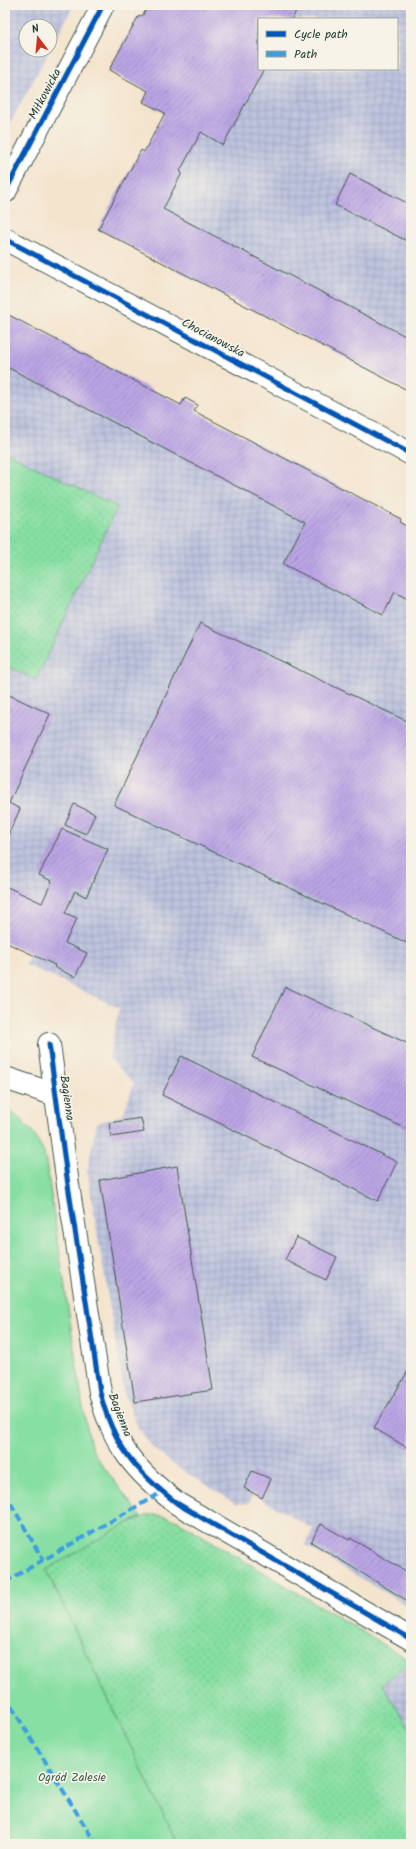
<svg xmlns="http://www.w3.org/2000/svg" width="416" height="1849" font-family="Kalam,sans-serif">
<style>
.industrial{fill:url(#industrial-grid);fill-rule:evenodd}
.grass{fill:url(#grass-dots);stroke:#538e6c}
.green{fill:#87dfa3;stroke:#538e6c}
.building{fill:url(#building-hatch)}
.lines{fill:none;stroke-linecap:round;stroke-linejoin:round}
.minor-casing{stroke:#3f564b;stroke-width:24}
.minor{stroke:#fff;stroke-width:22}
.quiet{stroke:#3c9ee2;stroke-width:4;stroke-dasharray:8 4;stroke-linecap:butt}
.cycleway-casing{stroke:#f7f3e8;stroke-width:8}
.cycleway{stroke:#0057b8;stroke-width:5}
.labels{text-anchor:middle;dominant-baseline:central;stroke-width:3.5;stroke-linejoin:round;paint-order:stroke}
.street-label{font-size:12px;fill:#1f3d34;stroke:#f7f3e8}
.park-label{font-size:12px;fill:#345d4a;stroke:#f7f3e8}
</style>
<defs>
<pattern id="industrial-grid" width="8" height="8" patternUnits="userSpaceOnUse"><rect width="8" height="8" fill="#bdc3de"/><path d="M0 4h8M4 0v8" fill="none" stroke="#a2a8bf"/></pattern>
<pattern id="grass-dots" width="8" height="8" patternUnits="userSpaceOnUse"><rect width="8" height="8" fill="#87dfa3"/><path d="M2 2h.1M6 6h.1" fill="none" stroke="#74c08d" stroke-width="1.8" stroke-linecap="round"/></pattern>
<pattern id="building-hatch" width="6" height="6" patternUnits="userSpaceOnUse"><rect width="6" height="6" fill="#bba5e5"/><path d="M-1 1l2-2M0 6l6-6M5 7l2-2" fill="none" stroke="#9788ba"/></pattern>
</defs>
<rect width="100%" height="100%" fill="#f7f3e8"/>
<filter id="ink" filterUnits="userSpaceOnUse"><feTurbulence type="fractalNoise" baseFrequency=".025" numOctaves="2"/><feDisplacementMap in="SourceGraphic" scale="8" xChannelSelector="R" yChannelSelector="G"/><feConvolveMatrix kernelMatrix="1 2 1 2 8 2 1 2 1" color-interpolation-filters="sRGB"/></filter>
<filter id="wash" filterUnits="userSpaceOnUse"><feTurbulence type="fractalNoise" baseFrequency=".012" numOctaves="4" result="noise"/><feDisplacementMap in="SourceGraphic" scale="16" xChannelSelector="R" yChannelSelector="G"/><feGaussianBlur stdDeviation="0.9" result="paint"/><feColorMatrix in="noise" values="0 0 0 0 0 0 0 0 0 0 0 0 0 0 0 0 0 1.4 0 .05"/><feComposite in="paint" operator="in"/></filter>
<g filter="url(#wash)">
<rect width="100%" height="100%" fill="#f4e4cd"/>
<!-- industrial -->
<g class="industrial">
<path d="M5,5H74L50,49V26H26V50H50L5,132Z"/>
<path d="M149,5H411V392L98,229L141,150L144,152L165,113L143,102L148,91L109,70L138,17L143,15ZM259,19H397V69H259Z"/>
<path d="M5,313L181,405L185,398L198,405L195,411L401,519L400,522L411,528V1608L305,1545L313,1529L253,1494L249,1503L237,1504L174,1465L153,1448L137,1426L124,1393L87,1171L97,1123L123,1115L134,1083L109,1058L119,1008L26,965L30,954L5,942V665L36,679L117,508L5,452Z"/>
<path d="M411,1663V1731L382,1684Z"/>
</g>
<!-- grass -->
<g class="grass">
<path d="M5,452L117,507L36,680L5,665Z"/>
<path d="M149,1515H160L178,1521L411,1661L382,1684L411,1731V1844H177L46,1569L125,1524Z"/>
</g>
<!-- green -->
<path class="green" d="M5,1109C22,1117 37,1136 44,1153C46,1160 47,1168 48,1175L84,1414L91,1446L95,1455L141,1517L125,1524L46,1570L177,1844H5Z"/>
<g id="blocks">
<!-- building -->
<g class="building">
<path d="M149,5H299L292,19H259V69H264L223,145L201,132L180,171L182,173L163,209L411,339V392L98,229L141,150L144,152L165,113L143,102L148,91L109,70L138,17L143,15Z"/>
<path d="M350,174L411,205V233L407,241L335,205Z"/>
<path d="M5,313L181,405L185,398L198,405L194,411L401,519L400,522L411,528V601L395,592L383,615L283,564L305,522L5,366Z"/>
<path d="M200,623L411,723V945L114,805Z"/>
<path d="M5,693L50,714L9,803L20,809L8,835L5,834Z"/>
<path d="M74,804L95,814L86,834L65,825Z"/>
<path d="M62,829L108,849L86,897L75,891L65,913L77,918L65,943L87,953L75,977L54,967L55,965L5,942V886L42,903L52,881L39,875Z"/>
<path d="M285,987L411,1045V1131L252,1057Z"/>
<path d="M181,1056L397,1162L378,1201L162,1095Z"/>
<path d="M141,1118L144,1132L111,1137L109,1123Z"/>
<path d="M177,1166L213,1390L135,1402L100,1180Z"/>
<path d="M296,1237L337,1257L326,1280L285,1260Z"/>
<path d="M411,1366V1450L374,1428Z"/>
<path d="M252,1471L271,1479L262,1498L244,1488Z"/>
<path d="M321,1524L349,1540L350,1538L411,1574V1603L311,1542Z"/>
</g>
</g>
</g>
<g filter="url(#ink)">
<use href="#blocks" fill-opacity="0" stroke="#3f564b" stroke-width="1"/>
<g class="lines">
<!-- minor casing -->
<g class="minor-casing">
<g id="minor">
<path d="M5,192L103,5"/>
<path d="M5,239L411,454"/>
<path d="M49,1044L68,1185L100,1392C113,1445 136,1472 178,1504L411,1639"/>
<path d="M5,1078L56,1095"/>
</g>
</g>
<!-- minor -->
<use href="#minor" class="minor"/>
<!-- quiet -->
<g class="quiet">
<path d="M5,1493L43,1560"/>
<path d="M5,1582L162,1492"/>
<path d="M5,1696L96,1844"/>
</g>
<!-- cycleway casing -->
<g class="cycleway-casing">
<g id="cycleway">
<path d="M5,192L103,5"/>
<path d="M5,239L411,454"/>
<path d="M49,1044L68,1185L100,1392C113,1445 136,1472 178,1504L411,1639"/>
</g>
</g>
<!-- cycleway -->
<use href="#cycleway" class="cycleway"/>
</g>
</g>
<g class="labels">
<!-- street labels -->
<g class="street-label">
<text transform="translate(45 94) rotate(-62)">Miłkowicka</text>
<text transform="translate(213 338) rotate(28)">Chocianowska</text>
<text transform="translate(67 1098) rotate(82)">Bagienna</text>
<text transform="translate(120 1415) rotate(69)">Bagienna</text>
</g>
<!-- park labels -->
<g class="park-label">
<text x="72" y="1777">Ogród Zalesie</text>
</g>
</g>
<!-- margin -->
<rect width="416" height="1849" fill="none" stroke="#f7f3e8" stroke-width="20"/>
<!-- legend -->
<rect x="258" y="18" width="140" height="52" fill="#f7f3e8" stroke="#a1aaa0"/>
<rect x="266" y="31" width="20" height="6" fill="#0057b8" stroke="#a1aaa0"/>
<text x="294" y="38" font-size="12" fill="#1f3d34">Cycle path</text>
<rect x="266" y="51" width="20" height="6" fill="#3c9ee2" stroke="#a1aaa0"/>
<text x="294" y="58" font-size="12" fill="#1f3d34">Path</text>
<!-- north arrow -->
<g transform="translate(38 38) rotate(344)"><circle r="19" fill="#f7f3e8" stroke="#a1aaa0"/>
<path d="M0-3L7 15L0 10L-7 15Z" fill="#c8321e"/>
<text y="-6" font-size="11" font-weight="bold" text-anchor="middle" fill="#1f3d34">N</text>
</g>
</svg>
